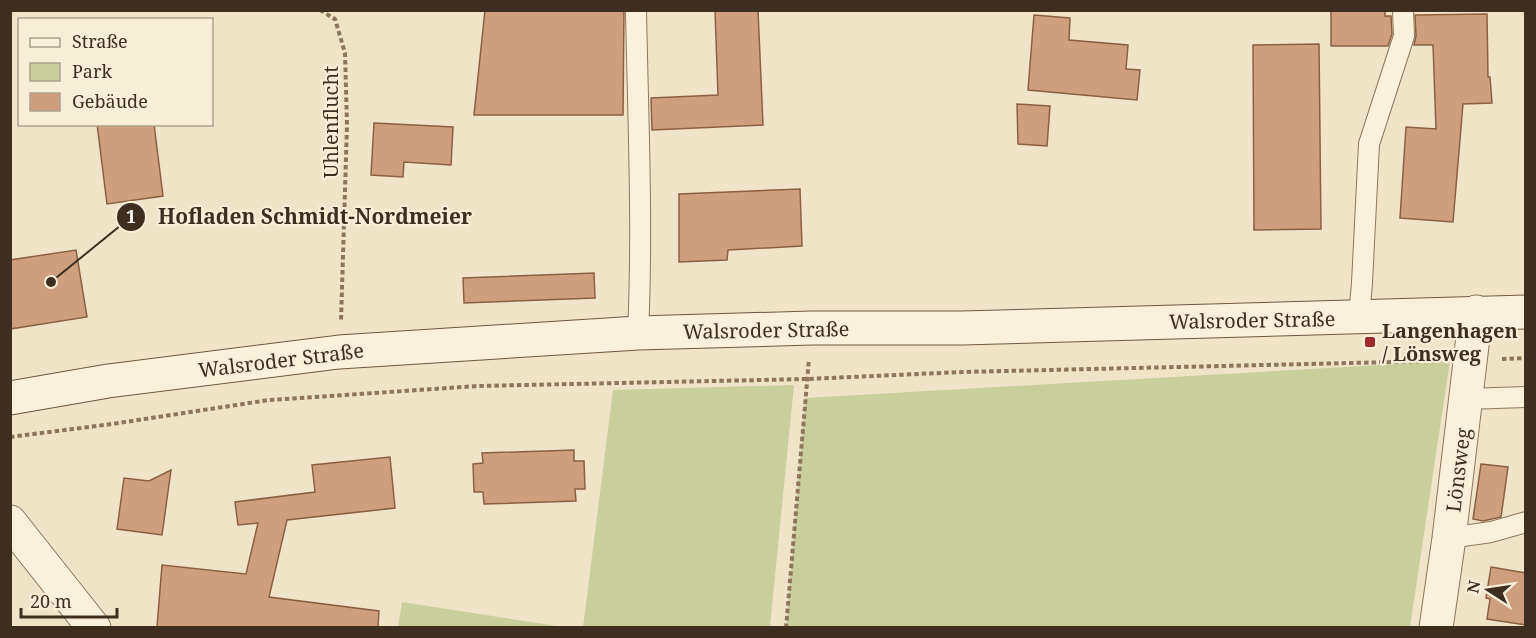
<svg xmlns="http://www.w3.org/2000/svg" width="1536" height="638" font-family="'Noto Serif',serif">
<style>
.green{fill:#c9cf9b}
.building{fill:#cf9f7d;stroke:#8d5f41;stroke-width:1.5}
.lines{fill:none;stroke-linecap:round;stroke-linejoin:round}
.lane-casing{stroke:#8d765c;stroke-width:22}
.street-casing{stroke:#8d765c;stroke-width:35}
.secondary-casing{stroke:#6f573f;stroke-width:35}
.path{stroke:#8d765c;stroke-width:4;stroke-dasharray:4.5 3;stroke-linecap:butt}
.lane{stroke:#faf1dc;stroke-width:20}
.street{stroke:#faf1dc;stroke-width:33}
.secondary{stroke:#faf1dc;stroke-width:33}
.poi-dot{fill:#9e2a2b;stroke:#f7eed8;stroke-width:2}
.labels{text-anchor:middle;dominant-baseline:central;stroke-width:4.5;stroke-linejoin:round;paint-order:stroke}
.street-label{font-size:20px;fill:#3d2e20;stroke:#f7eed8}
.poi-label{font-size:20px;font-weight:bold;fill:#3d2e20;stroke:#f7eed8;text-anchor:start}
.leader{fill:none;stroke:#3d2e20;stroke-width:2}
.callout-dot{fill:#3d2e20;stroke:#f7eed8;stroke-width:2}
.mark-label{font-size:18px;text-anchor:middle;font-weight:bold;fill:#fff}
.callout-label{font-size:21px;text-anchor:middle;font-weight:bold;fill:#3d2e20;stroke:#f7eed8;stroke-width:4.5;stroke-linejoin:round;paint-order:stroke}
</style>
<rect width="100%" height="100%" fill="#f0e4c8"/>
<!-- green -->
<g class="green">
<path d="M1450,361L1410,627H786L805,398Z"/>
<path d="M794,385L770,627H583L613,390Z"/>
<path d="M402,602L563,627H398Z"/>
</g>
<!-- building -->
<g class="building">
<path d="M485,10H624L623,115H474Z"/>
<path d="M715,10H758L763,125L652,130L651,98L718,95Z"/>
<path d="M1331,10H1385V16H1391L1392,34L1388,46H1331Z"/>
<path d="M1487,14L1488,77H1490L1492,103L1463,104L1453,222L1400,218L1406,127L1436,129L1433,45H1414L1416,36L1415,15Z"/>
<path d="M1034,15L1070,18L1069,40L1128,45L1126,69L1140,70L1137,100L1028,90Z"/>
<path d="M1319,44L1321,229L1254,230L1253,45Z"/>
<path d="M1017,104L1050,106L1047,146L1018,144Z"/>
<path d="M374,123L453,127L451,165L404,162L403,177L371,175Z"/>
<path d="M97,124H154L163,196L107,204Z"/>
<path d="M800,189L802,246L728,250L727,260L679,262V194Z"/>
<path d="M76,250L87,317L10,329V260Z"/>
<path d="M594,273L595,298L464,303L463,278Z"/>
<path d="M574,450V461H584L585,489H575L576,501L484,504L483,492H474L473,464L483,463L482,453Z"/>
<path d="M390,457L395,508L287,520L269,597L379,611L378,627H157L162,565L246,574L258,523L238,525L235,502L315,492L312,465Z"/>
<path d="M1481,464L1508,467L1501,517L1483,521L1473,519Z"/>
<path d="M171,470L162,535L117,529L124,478L149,481Z"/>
<path d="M1491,567L1526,573V625L1487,619L1490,599L1486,598Z"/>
</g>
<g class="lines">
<!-- lane casing -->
<g class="lane-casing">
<g id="lane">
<path d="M636,10C638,118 643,226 638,333"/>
<path d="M1359,317L1362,283L1369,144L1404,36L1403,10"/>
<path d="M1466,399L1526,397"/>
<path d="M1449,538L1491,532L1526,522"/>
</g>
</g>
<!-- street casing -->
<g class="street-casing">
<g id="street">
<path d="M10,522L94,628"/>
<path d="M1436,628L1449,538L1476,312"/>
</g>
</g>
<!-- secondary casing -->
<g class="secondary-casing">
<path id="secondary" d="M10,398L108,381L339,352L638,333L812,328H962L1526,312"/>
</g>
<!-- path -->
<g class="path">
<path d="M320,10L335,19L345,53L347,125L341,321"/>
<path d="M1502,359L1526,358"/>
<path d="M10,437L112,424L269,400L478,386L807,379L962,372L1437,361"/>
<path d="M786,628L809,359"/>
</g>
<!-- lane -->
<use href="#lane" class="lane"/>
<!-- street -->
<use href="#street" class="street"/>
<!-- secondary -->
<use href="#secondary" class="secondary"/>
</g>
<!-- markers -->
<rect class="poi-dot" x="1364" y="336" width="12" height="12" rx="3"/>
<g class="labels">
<!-- street labels -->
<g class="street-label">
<text transform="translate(330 122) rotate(-90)">Uhlenflucht</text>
<text transform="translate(1252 320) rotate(-1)">Walsroder Straße</text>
<text transform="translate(766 330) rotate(-1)">Walsroder Straße</text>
<text transform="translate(281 360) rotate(-7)">Walsroder Straße</text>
<text transform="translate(1458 470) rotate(-83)">Lönsweg</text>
</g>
<!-- poi labels -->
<g class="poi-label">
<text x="1382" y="330">Langenhagen<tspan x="1382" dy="23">/ Lönsweg</tspan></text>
</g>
</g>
<!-- callouts -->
<path class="leader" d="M51 282L131 217"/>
<g class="callout-dot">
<circle cx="51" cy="282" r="6"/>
<circle cx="131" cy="217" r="15"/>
</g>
<g class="mark-label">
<text x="131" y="223">1</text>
</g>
<g class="callout-label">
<text x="315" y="224">Hofladen Schmidt-Nordmeier</text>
</g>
<!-- border -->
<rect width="1536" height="638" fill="none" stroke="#3d2e20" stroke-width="24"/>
<!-- legend -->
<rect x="18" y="18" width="195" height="108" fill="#f7eed8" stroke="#ada18e" stroke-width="1.5"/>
<rect x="30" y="38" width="30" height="9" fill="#faf1dc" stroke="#ada18e" stroke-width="1.5"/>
<text x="72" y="48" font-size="18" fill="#3d2e20">Straße</text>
<rect x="30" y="63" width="30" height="18" fill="#c9cf9b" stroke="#ada18e" stroke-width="1.5"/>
<text x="72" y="78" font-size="18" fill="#3d2e20">Park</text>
<rect x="30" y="93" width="30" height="18" fill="#cf9f7d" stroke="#ada18e" stroke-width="1.5"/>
<text x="72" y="108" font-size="18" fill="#3d2e20">Gebäude</text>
<!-- north arrow -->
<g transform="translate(1488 590) rotate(282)" stroke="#f7eed8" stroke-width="4.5" paint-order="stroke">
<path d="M0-4.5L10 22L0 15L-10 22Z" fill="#3d2e20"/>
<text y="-9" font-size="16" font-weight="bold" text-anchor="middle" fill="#3d2e20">N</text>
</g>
<!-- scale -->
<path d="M21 608v9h96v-9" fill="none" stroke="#3d2e20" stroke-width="3"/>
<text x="30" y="608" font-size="18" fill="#3d2e20" stroke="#f7eed8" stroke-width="4.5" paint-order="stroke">20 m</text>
</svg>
